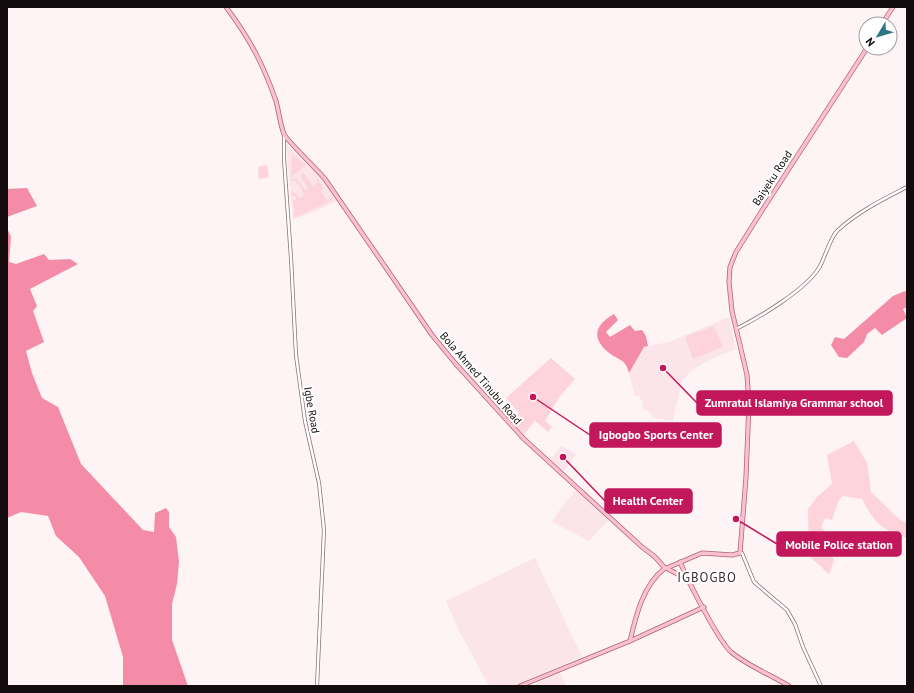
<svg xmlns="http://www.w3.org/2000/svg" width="914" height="693" font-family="'PT Sans',sans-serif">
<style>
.built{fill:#fbe5ea}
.green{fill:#fdd3dc}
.forest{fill:#f48ca8}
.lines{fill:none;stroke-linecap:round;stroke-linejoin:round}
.minor-casing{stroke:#877075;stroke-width:4}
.major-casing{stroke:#aa6578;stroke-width:5}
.minor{stroke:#fff;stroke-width:2.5}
.major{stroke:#fdc0d0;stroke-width:3.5}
.labels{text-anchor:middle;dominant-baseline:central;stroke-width:4;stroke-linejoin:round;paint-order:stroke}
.street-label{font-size:11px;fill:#130b0d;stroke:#fff}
.quarter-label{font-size:13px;letter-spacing:1px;fill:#3c292d;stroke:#fff}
.leader{fill:none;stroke:#c2185b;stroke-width:1.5}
.callout-dot{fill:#c2185b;stroke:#fff;stroke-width:1.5}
.callout{fill:#c2185b;stroke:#c2185b;stroke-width:1.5}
.callout-label{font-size:12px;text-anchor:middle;font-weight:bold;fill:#fff}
</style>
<rect width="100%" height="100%" fill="#fef3f5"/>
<!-- built -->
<g class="built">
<path d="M286,144L319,175L337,201L314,212L293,219Z"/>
<path d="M729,317L736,349L713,358L692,370L686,376L682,381L673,421L653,418L650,412L642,408L643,403L639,396H635L629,373L644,347L669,342Z"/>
<path d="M562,446L576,454L563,472L550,459Z"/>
<path d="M576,490L609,520L589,541L552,522L561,508Z"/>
<path d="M535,558L582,657L516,685L489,686L459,631L446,601Z"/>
<path d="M559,670L566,686H537L536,680Z"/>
</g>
<!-- green -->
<g class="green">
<path d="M292,154L306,165L292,176V180L296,178L305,190L308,188L300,175L303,173L313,186L318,182L312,171L324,188L320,191L328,201L332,198L333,200L294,218L293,212L295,211L292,201L295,200L297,197L292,196L291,193L293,191L300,198L304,195L299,184L297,185L296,181H291Z"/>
<path d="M267,165L269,177L259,179L258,167Z"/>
<path d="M714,326L723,347L693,359L685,337Z"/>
<path d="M551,358L575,379L560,396L545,421L552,427L548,432L535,421L524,434L511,420L519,413L506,398Z"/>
<path d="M854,441L867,463L871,492L900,520L907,523V538C879,528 876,524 862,499L842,496L838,502L832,520L825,518L821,527L831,537L829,551L834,560L829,574L809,556L808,509L817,497L832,484L827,455Z"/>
</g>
<!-- forest -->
<g class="forest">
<path d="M27,188L37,206L7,217V189Z"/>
<path d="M7,228L11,237L9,262L16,264L44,254L49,260L70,259L78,264L30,289L37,306L33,311L44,342L26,351L32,373L42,398L58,407L81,464L143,530L154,532L155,513L166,508L169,512V527L176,537L179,562L177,584L172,604V640L188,686H123V657L105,596L79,557L56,536L48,516L21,512L7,518Z"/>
<path d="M905,291L907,292V307L903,309L907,318L882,335L875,328L867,334L864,342L847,358L839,357L831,345L835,337L844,339L893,296Z"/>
<path d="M614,314L618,320L606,332L610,337L630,325L635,331L642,330L646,336L648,346L644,347L629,373C628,370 627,366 625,364C623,360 616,358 612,355C591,340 593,326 614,314Z"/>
</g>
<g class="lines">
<!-- minor casing -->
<g class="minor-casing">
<g id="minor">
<path d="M284,136V159L291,258L296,355L305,421L319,483L324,530L317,686"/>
<path d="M736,329C760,317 805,290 819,268C825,258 830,237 838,230C859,211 882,200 907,187"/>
<path d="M742,553L754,582L787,610L795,624L803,647L821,686"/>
</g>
</g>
<!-- major casing -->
<g class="major-casing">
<g id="major">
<path d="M226,7C250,39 263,64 276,101C279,112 280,124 284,134C286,140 318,170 325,179L432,335L455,363L524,439L642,547L654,556L665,568"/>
<path d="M882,24L893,7"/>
<path d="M680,562C688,581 718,640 731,652C748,666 771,675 789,686"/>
<path d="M666,568L687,579"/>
<path d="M667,568L702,553L732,555L740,553L746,477L749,403L747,375L732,311L729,282L730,267L736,252L763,209L867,48"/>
<path d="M630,641C636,615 643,585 665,568"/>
<path d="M520,686L630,641L704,607"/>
</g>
</g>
<!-- minor -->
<use href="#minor" class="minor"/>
<!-- major -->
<use href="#major" class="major"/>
</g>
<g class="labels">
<!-- street labels -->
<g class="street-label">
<text transform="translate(772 178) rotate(-57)">Baiyeku Road</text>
<text transform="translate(481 378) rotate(49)">Bola Ahmed Tinubu Road</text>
<text transform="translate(312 410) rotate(80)">Igbe Road</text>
</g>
<!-- quarter labels -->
<g class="quarter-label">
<text x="707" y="577">IGBOGBO</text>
</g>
</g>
<!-- callouts -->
<path class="leader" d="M663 368L697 403M533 397L590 435M563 457L605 501M736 519L777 544"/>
<g class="callout-dot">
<circle cx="663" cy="368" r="4"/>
<circle cx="533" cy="397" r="4"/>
<circle cx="563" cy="457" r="4"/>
<circle cx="736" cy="519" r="4"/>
</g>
<g class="callout">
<rect x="697" y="391" width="195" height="24" rx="4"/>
<rect x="590" y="423" width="131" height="24" rx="4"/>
<rect x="605" y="489" width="87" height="24" rx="4"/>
<rect x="777" y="532" width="124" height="24" rx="4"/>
</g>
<g class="callout-label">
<text x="794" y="407">Zumratul Islamiya Grammar school</text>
<text x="656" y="439">Igbogbo Sports Center</text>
<text x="648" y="505">Health Center</text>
<text x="839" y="549">Mobile Police station</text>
</g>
<!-- border -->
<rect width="914" height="693" fill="none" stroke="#130b0d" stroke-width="16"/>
<!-- north arrow -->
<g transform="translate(878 36) rotate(232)"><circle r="19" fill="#ffffff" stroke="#a19d9e"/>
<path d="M0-3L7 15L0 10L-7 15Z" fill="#307583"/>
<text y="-6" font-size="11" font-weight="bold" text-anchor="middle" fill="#130b0d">N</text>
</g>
</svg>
